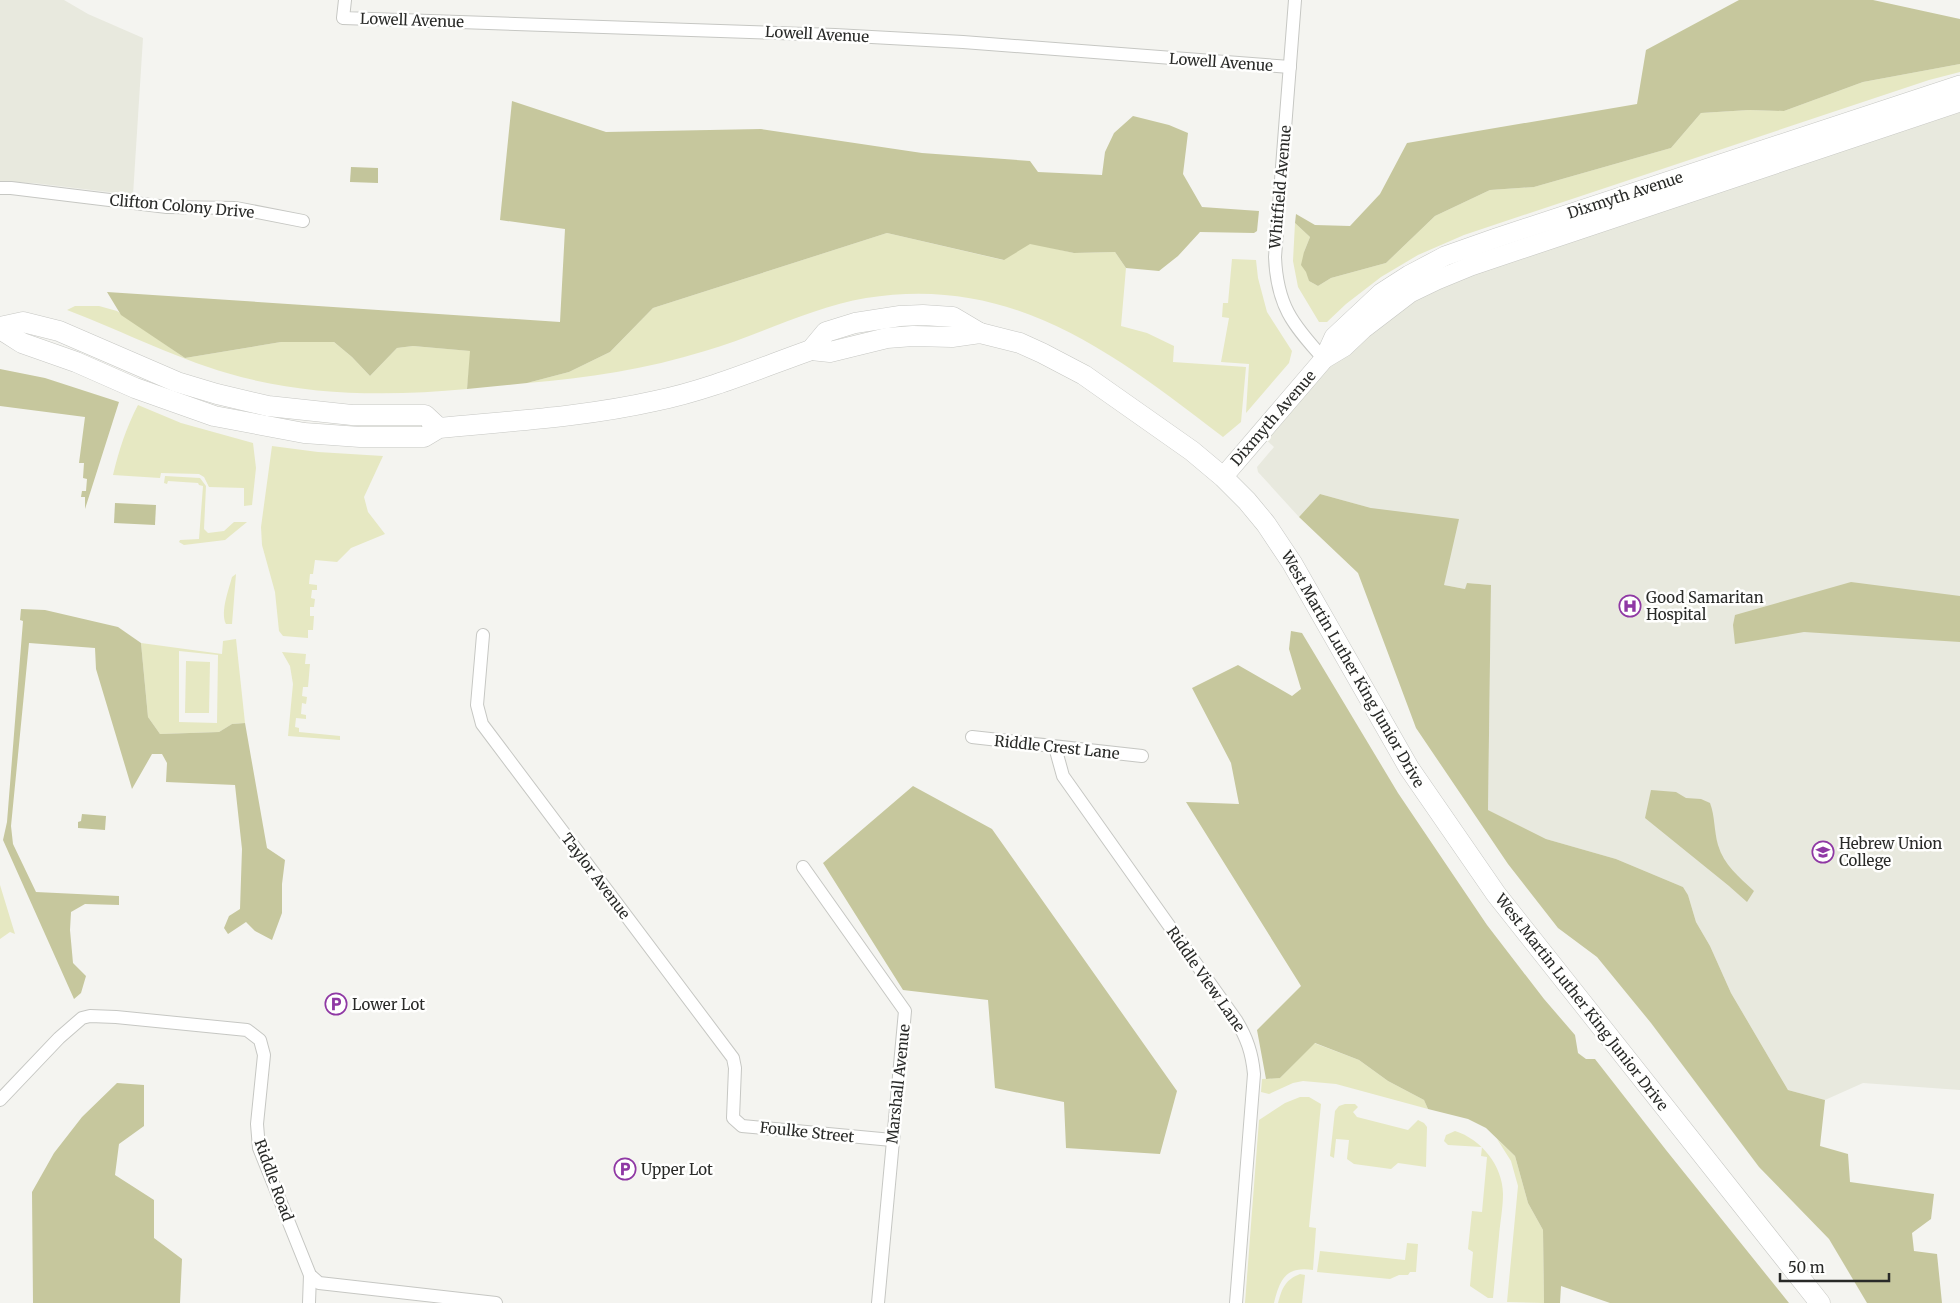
<svg xmlns="http://www.w3.org/2000/svg" width="1960" height="1303" font-family="Merriweather,serif">
<style>
.built{fill:#e8e9de}
.green{fill:#e6e8c2;fill-rule:evenodd}
.forest{fill:#c6c79d}
.water{fill:#c3c59b}
.lines{fill:none;stroke-linecap:round;stroke-linejoin:round}
.street-casing{stroke:#c6c7c3;stroke-width:14}
.secondary-casing{stroke:#c6c7c3;stroke-width:20}
.primary-casing{stroke:#c6c7c3;stroke-width:21}
.street{stroke:#fff;stroke-width:12}
.secondary{stroke:#fff;stroke-width:19}
.primary{stroke:#fff;stroke-width:20}
.labels{text-anchor:middle;dominant-baseline:central;stroke-width:5;stroke-linejoin:round;paint-order:stroke}
.street-label{font-size:15px;fill:#292a28;stroke:#fffffe}
.poi-label{font-size:15px;fill:#292a28;stroke:#fffffe;text-anchor:start}
</style>
<rect width="100%" height="100%" fill="#f4f4f0"/>
<!-- built -->
<g class="built">
<path d="M0,0H64L88,14L143,38L133,195L33,183L0,182Z"/>
<path d="M1960,102V1090L1863,1083L1825,1100L1788,1090L1731,993L1710,946L1696,922L1688,895L1683,887L1616,859L1546,839L1488,810L1491,585L1468,583L1465,589L1444,585L1371,508L1320,494L1299,517L1258,472L1257,467L1274,447L1260,434L1324,359L1410,293Z"/>
</g>
<!-- green -->
<g class="green">
<path d="M1960,64V72L1929,80L1464,235L1418,255L1381,277L1346,304L1327,322H1319L1298,287L1293,261L1295,223L1310,237L1304,252L1309,281L1318,286L1331,278L1386,263L1435,216L1490,190L1534,187L1671,148L1701,113L1749,110L1784,111L1863,82Z"/>
<path d="M887,233L1003,260L1030,243L1074,253L1115,252L1126,268L1121,326L1147,333L1174,346L1173,362L1246,367L1241,422L1223,437C1113,353 1013,274 866,298C812,307 757,336 705,351C647,369 587,378 527,383L569,372L610,352L653,308Z"/>
<path d="M1232,259L1256,260L1258,278L1267,312L1292,351L1289,363L1246,413L1249,364L1221,362L1229,318L1222,317L1223,303H1228Z"/>
<path d="M75,306H99L117,311L185,358L281,342H334L352,357L370,376L397,348L413,346L471,351L467,389C391,396 315,396 241,377C180,361 125,332 67,310Z"/>
<path d="M138,405L181,423L253,443L256,468L252,505L244,506V488L209,487L204,477L199,474L161,473L160,478L113,475C119,450 126,428 138,405Z"/>
<path d="M272,446L318,452L383,456L364,497L368,512L385,534L351,548L337,562L315,560L313,574H310L309,584L317,585V590H312L311,598L315,599L314,607H310V616H314L313,630H308V638L283,636L279,631L275,592L262,545L261,527Z"/>
<path d="M165,476L200,478L206,486L204,529L208,533L224,531L234,522H247L225,540L184,545L179,542L180,540L199,539L203,486L199,485L198,483L168,481L167,484L164,483Z"/>
<path d="M236,574L232,624H226C220,612 229,589 232,577Z"/>
<path d="M236,639L245,723L232,724L219,732L160,734L148,717L141,643L222,654L223,641ZM179,651L218,655L217,723L179,722Z"/>
<path d="M282,652L306,654L305,664H310L308,687H303L302,696L307,697L306,704L302,703L301,714L306,715V719L296,718L295,727L299,728V732L340,736V740L288,736L293,684L290,666Z"/>
<path d="M186,661L210,662L209,713H185Z"/>
<path d="M0,885L15,934L10,932L0,939Z"/>
<path d="M1314,1043L1359,1060L1388,1081L1424,1100L1428,1109L1336,1084L1303,1081L1293,1083L1269,1094L1261,1092L1262,1079L1280,1078Z"/>
<path d="M1300,1097H1309L1321,1104L1309,1227L1316,1228L1313,1270C1286,1266 1280,1279 1274,1303H1245L1259,1120L1285,1103Z"/>
<path d="M1345,1104H1355L1358,1107L1353,1112L1357,1117L1408,1130L1418,1120L1424,1123L1427,1127L1426,1167L1398,1163L1391,1169L1354,1164L1347,1159L1349,1140L1336,1139L1334,1158L1330,1156L1335,1111L1339,1106Z"/>
<path d="M1455,1131C1481,1139 1503,1166 1503,1194C1503,1208 1500,1223 1499,1236C1497,1257 1495,1277 1493,1298H1488L1470,1286L1473,1252L1468,1249L1472,1211L1482,1212L1487,1157L1481,1156L1482,1147L1448,1145L1444,1141L1446,1135Z"/>
<path d="M1497,1139L1515,1156L1528,1203L1543,1230L1544,1303L1507,1302L1518,1186L1511,1161Z"/>
<path d="M1407,1243L1418,1244L1416,1272H1410L1408,1275H1399L1390,1279L1317,1272L1320,1251L1405,1260Z"/>
<path d="M1300,1274L1305,1275L1302,1303H1278C1282,1288 1285,1280 1300,1274Z"/>
</g>
<!-- forest -->
<g class="forest">
<path d="M1739,0H1873L1960,19V64L1863,82L1784,111L1749,110L1701,113L1671,148L1534,187L1490,190L1435,216L1386,263L1331,278L1318,286L1309,281L1306,272L1301,265L1304,252L1310,237L1295,223L1296,214L1315,225L1350,226L1380,194L1407,143L1637,104L1646,50Z"/>
<path d="M512,101L606,132L761,129L922,153L1030,161L1038,172L1102,175L1105,152L1114,133L1133,116L1169,125L1188,133L1183,174L1202,207L1259,211L1257,231L1254,233L1200,232L1178,256L1159,271L1126,268L1115,252L1074,253L1030,244L1004,260L887,233L653,308L610,352L569,372L527,383L467,389L470,351L413,346L397,348L370,376L352,357L334,342H281L185,358L121,315L107,292L560,322L565,229L500,220Z"/>
<path d="M0,369L45,378L119,402L85,509V497H81L82,491H86L87,479L83,478L84,463H79L85,417L0,406Z"/>
<path d="M1320,494L1371,508L1459,519L1444,585L1465,589L1467,583L1491,585L1488,810L1546,839L1616,859L1683,887L1688,895L1696,922L1710,946L1731,993L1788,1090L1825,1100L1820,1146L1848,1154L1850,1182L1934,1194L1931,1219L1912,1233L1914,1251L1937,1254L1942,1303H1867L1829,1239L1759,1167L1651,1023L1597,957L1558,928L1508,864L1416,728L1358,573L1299,517Z"/>
<path d="M1851,582L1960,596V642L1804,632L1735,644L1733,625L1735,615Z"/>
<path d="M21,609L45,610L118,627L141,643L148,717L160,734L219,732L232,724L245,723L267,848L285,860L282,884V913L272,940L255,931L246,922L228,934L224,928L229,916L240,909L242,849L235,785L166,782L167,763L162,754H152L132,789L96,669L95,648L29,643L11,826L13,844L36,892L119,896V905L85,904L71,912L70,930L73,963L86,976L81,993L74,999L3,840L7,822L23,621L20,620Z"/>
<path d="M1291,631L1302,633L1398,793L1487,925L1544,999L1575,1035L1578,1053L1586,1059H1595L1666,1150L1789,1303H1610L1561,1286L1560,1303H1544L1543,1230L1528,1203L1515,1156L1486,1128L1468,1119L1428,1109L1424,1100L1388,1081L1359,1060L1315,1043L1280,1078L1266,1079L1257,1030L1301,986L1186,802L1239,804L1231,763L1192,688L1238,665L1292,696L1301,689L1289,649Z"/>
<path d="M913,786L992,829L1177,1091L1160,1154L1066,1148L1064,1102L995,1088L988,1000L903,990L823,863Z"/>
<path d="M1651,790L1676,792L1686,798L1701,799L1710,803C1715,816 1714,831 1718,845C1724,865 1739,877 1754,891L1747,902L1729,886L1645,818Z"/>
<path d="M117,1083L144,1085V1126L119,1144L115,1175L154,1200V1238L182,1259L180,1303H33L32,1192L54,1153L82,1117Z"/>
</g>
<!-- water -->
<g class="water">
<path d="M351,167L378,168V183L350,182Z"/>
<path d="M115,503L156,505L155,525L114,523Z"/>
<path d="M82,814L106,816L105,830L78,828V822L81,821Z"/>
</g>
<g class="lines">
<!-- street casing -->
<g class="street-casing">
<g id="street">
<path d="M345,0L343,18L835,35L963,42L1290,67"/>
<path d="M1295,0L1275,257C1277,305 1292,324 1324,359"/>
<path d="M0,188H11L167,207L236,208L303,221"/>
<path d="M483,635L477,705L482,724L733,1058L735,1068L733,1118L742,1126L892,1140"/>
<path d="M972,737L1142,756"/>
<path d="M1055,747L1063,776L1236,1020C1247,1038 1252,1053 1254,1074L1236,1303"/>
<path d="M803,867L905,1011L878,1303"/>
<path d="M0,1100L59,1038L82,1018L90,1016L116,1017L247,1030L260,1040L264,1055L257,1124L259,1148L310,1275L319,1283L328,1284L496,1303"/>
<path d="M309,1303L310,1275"/>
</g>
</g>
<!-- secondary casing -->
<g class="secondary-casing">
<g id="secondary">
<path d="M1324,359L1344,347L1363,329L1410,293L1437,280L1471,266L1960,102"/>
<path d="M1223,477L1324,359L1334,337L1381,293L1409,275L1445,256L1496,238L1960,85"/>
</g>
</g>
<!-- primary casing -->
<g class="primary-casing">
<g id="primary">
<path d="M0,327L23,322L59,331L177,382L217,394L268,406L352,415H425L439,428"/>
<path d="M0,329L22,343L76,362L135,388L214,416L304,433L360,437H424L439,428C511,421 584,417 655,401C709,390 760,368 811,350L830,352L887,338L913,336L952,337L980,333L1020,343L1042,353L1084,375L1192,451L1223,477L1247,501L1266,524L1292,563L1409,768L1496,894L1820,1303"/>
<path d="M811,350L826,332L855,323L900,316L923,315L953,317L980,333"/>
</g>
</g>
<!-- street -->
<use href="#street" class="street"/>
<!-- secondary -->
<use href="#secondary" class="secondary"/>
<!-- primary -->
<use href="#primary" class="primary"/>
</g>
<!-- icons -->
<defs>
<g id="hospital-ring" transform="scale(1.125)"><circle r="9.5" fill="#fffffe" stroke="#8f38a4" stroke-width="1.5"/><path d="M-5-5h3v3.5h4V-5h3V5h-3V1.5h-4V5h-3Z" fill="#8f38a4"/></g>
<g id="university-ring" transform="scale(1.125)"><circle r="9.5" fill="#fffffe" stroke="#8f38a4" stroke-width="1.5"/><path d="M0-5L7-2L0 1L-7-2ZM-4 1L0 2.5L4 1V4Q0 6-4 4Z" fill="#8f38a4"/></g>
<g id="parking-ring" transform="scale(1.125)"><circle r="9.5" fill="#fffffe" stroke="#8f38a4" stroke-width="1.5"/><path d="M-3.5-5.5H1a3.5 3.5 0 0 1 0 7H-1V5.5H-3.5ZM-1-3.4V-.6H.8a1.4 1.4 0 0 0 0-2.8Z" fill="#8f38a4"/></g>
</defs>
<g fill-rule="evenodd">
<use href="#hospital-ring" x="1630" y="606"/>
<use href="#university-ring" x="1823" y="852"/>
<use href="#parking-ring" x="336" y="1004"/>
<use href="#parking-ring" x="625" y="1169"/>
</g>
<g class="labels">
<!-- street labels -->
<g class="street-label">
<text transform="translate(412 20) rotate(2)">Lowell Avenue</text>
<text transform="translate(817 34) rotate(3)">Lowell Avenue</text>
<text transform="translate(1221 62) rotate(4)">Lowell Avenue</text>
<text transform="translate(1280 187) rotate(-85)">Whitfield Avenue</text>
<text transform="translate(1625 195) rotate(-18)">Dixmyth Avenue</text>
<text transform="translate(182 206) rotate(5)">Clifton Colony Drive</text>
<text transform="translate(1273 418) rotate(-49)">Dixmyth Avenue</text>
<text transform="translate(1353 669) rotate(60)">West Martin Luther King Junior Drive</text>
<text transform="translate(1057 747) rotate(6)">Riddle Crest Lane</text>
<text transform="translate(596 876) rotate(53)">Taylor Avenue</text>
<text transform="translate(1206 979) rotate(55)">Riddle View Lane</text>
<text transform="translate(1582 1002) rotate(52)">West Martin Luther King Junior Drive</text>
<text transform="translate(898 1084) rotate(-84)">Marshall Avenue</text>
<text transform="translate(807 1132) rotate(6)">Foulke Street</text>
<text transform="translate(274 1180) rotate(70)">Riddle Road</text>
</g>
<!-- poi labels -->
<g class="poi-label">
<text x="1646" y="597">Good Samaritan<tspan x="1646" dy="17">Hospital</tspan></text>
<text x="1839" y="843">Hebrew Union<tspan x="1839" dy="17">College</tspan></text>
<text x="352" y="1004">Lower Lot</text>
<text x="641" y="1169">Upper Lot</text>
</g>
</g>
<!-- scale -->
<path d="M1780 1273v8h109v-8" fill="none" stroke="#292a28" stroke-width="2.5"/>
<text x="1788" y="1273" font-size="15" fill="#292a28" stroke="#fffffe" stroke-width="4" paint-order="stroke">50 m</text>
</svg>
